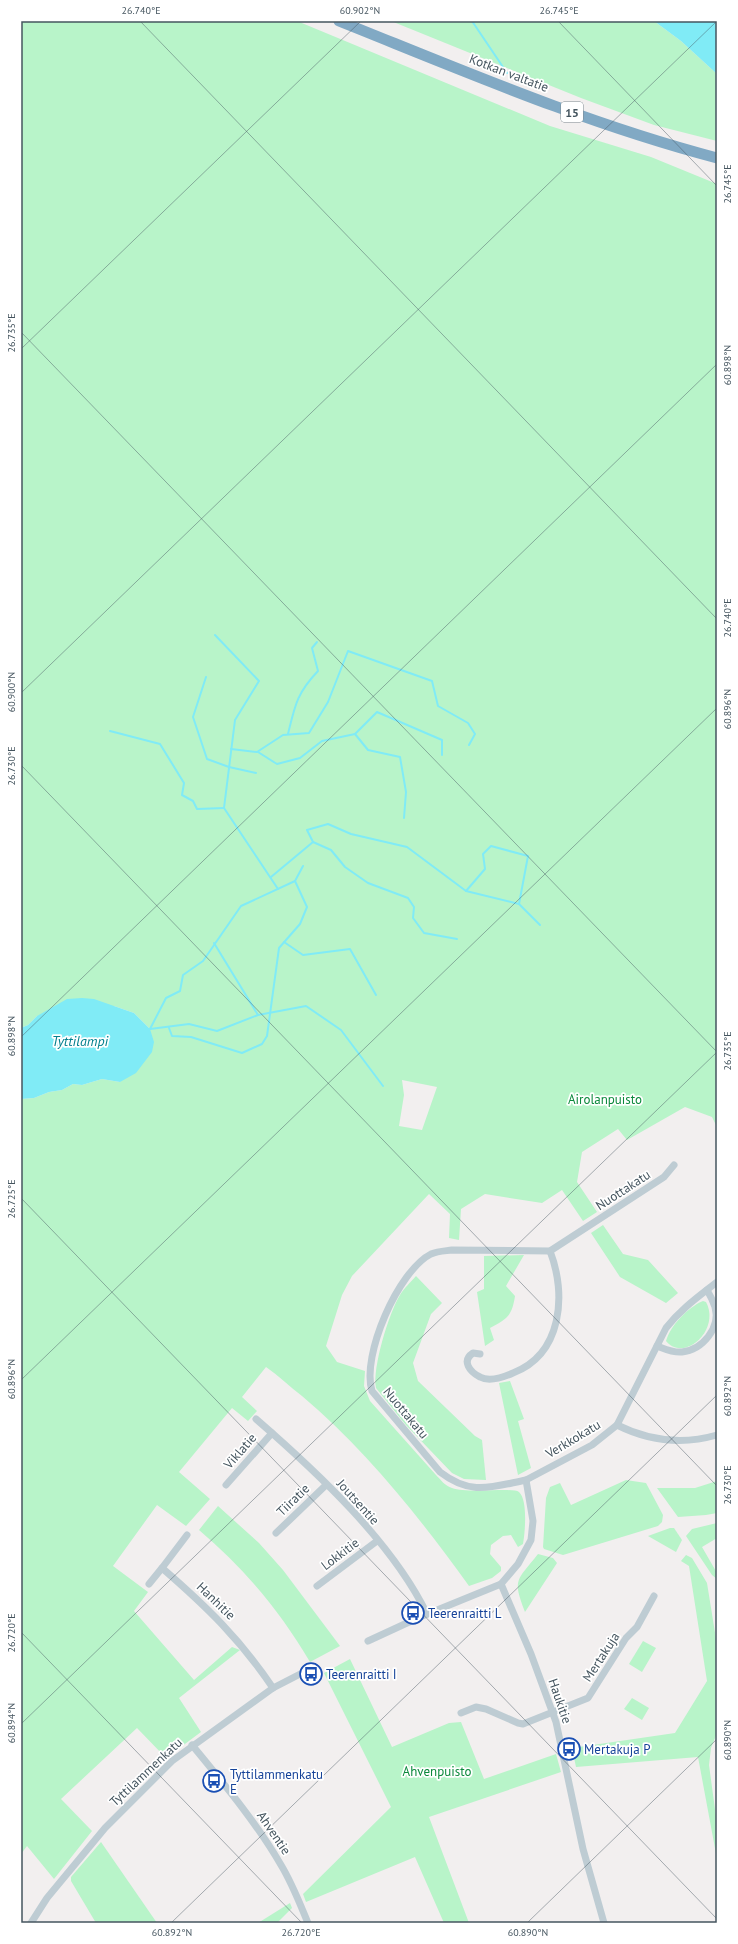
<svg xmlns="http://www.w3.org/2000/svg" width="738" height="1944" font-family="'PT Sans',sans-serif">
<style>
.green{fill:#b8f4c9;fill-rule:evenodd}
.water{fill:#80ebf6}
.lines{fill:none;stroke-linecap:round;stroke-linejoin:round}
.stream{stroke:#80ebf6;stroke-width:2}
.minor{stroke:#beccd3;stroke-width:7}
.highway{stroke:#81a9c4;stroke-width:11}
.ticks{fill:none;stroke:#45555f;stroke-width:1;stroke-opacity:0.45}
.labels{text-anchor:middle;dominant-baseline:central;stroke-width:3.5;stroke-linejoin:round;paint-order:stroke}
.shield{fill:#fff;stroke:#7d888f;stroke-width:1}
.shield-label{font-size:12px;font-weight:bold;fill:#45555f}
.street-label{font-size:13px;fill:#45555f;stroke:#fff}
.park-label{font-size:13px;fill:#0c893c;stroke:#fff}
.transit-label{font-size:13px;fill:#164399;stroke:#fff;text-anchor:start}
.water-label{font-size:14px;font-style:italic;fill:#04808e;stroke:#fff}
.neatline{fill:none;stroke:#45555f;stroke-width:1.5}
.ticks-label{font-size:10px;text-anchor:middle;fill:#45555f}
</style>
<rect width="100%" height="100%" fill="#f2efef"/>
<!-- green -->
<g class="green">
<path d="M21,21H297L550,126L651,157L717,184V1127L712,1117L685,1107L627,1140L618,1129L582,1152L577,1182L597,1212L583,1221L562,1190L542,1203L485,1194L461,1209L459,1240L449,1238L450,1214L429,1194L352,1276L342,1295L326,1346L337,1362L365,1371L364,1386L370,1401L436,1475C441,1480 445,1486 452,1488C468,1494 513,1487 519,1492C528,1500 525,1533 523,1544L518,1547L511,1535L503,1536L491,1545L490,1554L501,1567V1571L492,1578L469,1586C420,1518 367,1451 302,1396C290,1387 279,1376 266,1367L242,1397L257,1411L248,1421L232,1408L179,1472L210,1499L186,1526L157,1505L113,1566L148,1592L134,1611L194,1680L232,1647L240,1650L179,1698L201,1732L166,1758L137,1728L61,1799L92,1831L54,1879L27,1846L21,1854V1099L34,1098L49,1092L62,1090L73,1084L82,1085L102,1079L120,1082L150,1029L134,1013L114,1006L37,1016L28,1025L21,1028ZM402,1080L437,1087L422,1130L399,1126L404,1095Z"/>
<path d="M391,21H654L681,41L717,74V141L654,125L581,98Z"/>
<path d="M603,1225L623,1254L648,1260L678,1293L666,1303L620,1277L591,1233Z"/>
<path d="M524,1255L506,1286L515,1296C512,1316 507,1319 490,1328L494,1340L485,1346L477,1292L484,1289V1256Z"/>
<path d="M416,1276L442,1303L431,1314L413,1363L418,1381L475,1436L482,1440L486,1480L464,1479L452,1473L405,1424L376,1388C372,1368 389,1313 400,1295C404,1288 411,1282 416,1276Z"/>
<path d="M703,1301L706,1302C721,1330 684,1363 666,1341C670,1326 688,1307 703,1301Z"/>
<path d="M510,1381L524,1419L518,1421L531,1468L518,1475L499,1383Z"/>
<path d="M626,1480L646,1483L663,1515L662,1522L658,1526L563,1555L544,1549L543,1547L546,1498L550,1487L560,1483L571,1505Z"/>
<path d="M717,1481V1513L706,1515L678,1517L657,1488H695Z"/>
<path d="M218,1506L259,1543L283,1570L340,1646L310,1662C280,1611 244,1568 199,1530Z"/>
<path d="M717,1523V1538L702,1547L717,1573V1579L712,1575L686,1536L692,1529Z"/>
<path d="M670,1528H674L682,1540L676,1552L648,1536Z"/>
<path d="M538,1554L553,1558L557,1563L525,1612C512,1578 517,1581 538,1554Z"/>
<path d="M686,1555L692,1558L707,1583L717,1645V1733L711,1748L709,1765L717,1824V1859L698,1757L576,1767L572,1748L675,1733L707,1681L689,1566L681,1561Z"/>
<path d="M643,1641L656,1648L642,1672L629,1664Z"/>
<path d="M350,1659L392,1747L449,1723L461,1722L484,1779L556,1754L561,1772L429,1817L469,1923H444L415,1857L306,1902L303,1894L391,1807L324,1673Z"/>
<path d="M632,1698L649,1708L642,1720L624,1709Z"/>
<path d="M101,1842L157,1923H96L71,1881V1877Z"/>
<path d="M290,1903L292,1908L277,1923H258Z"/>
</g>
<!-- water -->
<g class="water">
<path d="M654,21H717V74L681,41Z"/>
<path d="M82,998L94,999L134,1013L150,1029L154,1042L152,1052L136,1073L120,1082L102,1079L82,1085L73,1084L62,1090L49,1092L34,1098L21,1099V1028L28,1025L37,1016L67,999Z"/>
</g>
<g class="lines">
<!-- stream -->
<g class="stream">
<path d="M472,21L507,73"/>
<path d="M215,635L259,681L235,720L224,808L278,889"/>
<path d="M206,677L193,717L207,759L229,767L256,773"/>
<path d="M110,731L160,744L184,783L182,795L193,801L197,809L224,808"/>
<path d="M288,734C295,705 297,693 318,671L312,648L317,642"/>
<path d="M355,734L368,750L400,757L406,792L404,818"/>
<path d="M231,749L257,752L283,735L309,733L328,702L348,651L432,681L438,706L468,723L475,734L469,745"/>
<path d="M258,752L277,764L300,758L322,741L355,734L377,712L442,740V755"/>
<path d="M313,842L331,850L345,867L368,883L408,898L414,907L413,918L424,933L457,939"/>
<path d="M271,877L313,842L307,830L328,824L351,834L407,847L466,891L519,904L540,925"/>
<path d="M466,891L485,869L483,854L491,846L528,856L519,904"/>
<path d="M284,942L303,955L350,949L376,995"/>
<path d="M214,943L258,1015"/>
<path d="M169,1028L172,1036L191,1037L242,1053L262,1044L267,1036L279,948L300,924L307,907L295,881"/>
<path d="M150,1029L189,1024L217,1031L258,1015L306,1006L341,1030L383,1086"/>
<path d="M150,1029L166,998L180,991L183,975L203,961L241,906L295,881L303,866"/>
</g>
<!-- minor -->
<g class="minor">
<path d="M657,1346C665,1349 673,1353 682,1352C702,1350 721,1328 715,1307C713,1301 710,1295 707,1290"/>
<path d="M480,1354L473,1353C461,1361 470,1372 480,1377C489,1382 504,1377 513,1373C562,1354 567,1295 550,1251"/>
<path d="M256,1419C317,1472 392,1542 427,1614"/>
<path d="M617,1425C649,1441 682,1445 717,1435"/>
<path d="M526,1480L592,1445L617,1425L666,1328C681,1309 698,1297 717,1282"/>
<path d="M226,1485L272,1433"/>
<path d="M276,1533L326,1485"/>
<path d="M187,1535L162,1568C207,1607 240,1639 273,1688"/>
<path d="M149,1584L162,1568"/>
<path d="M501,1584L531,1654L556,1722L583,1849L604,1923"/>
<path d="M317,1586L377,1541"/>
<path d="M368,1641L420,1617L501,1584L518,1564L531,1540L533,1521L526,1480C491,1487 471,1496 440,1472L372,1391C361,1356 398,1271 431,1254C438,1251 445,1251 452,1250L550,1251L664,1177L674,1165"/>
<path d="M461,1713L476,1707L486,1709L518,1723L523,1724L588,1698L626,1638L637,1627L654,1596"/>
<path d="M192,1745C224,1784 256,1822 281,1865C292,1883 300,1904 308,1923"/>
<path d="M31,1923L47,1898L105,1828L172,1761L273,1688L306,1671"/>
</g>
<!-- highway -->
<path class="highway" d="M339,21C464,71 587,124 717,158"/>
</g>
<!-- ticks -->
<path class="ticks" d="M140,21L717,619M558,21L717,186M21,332L717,1052M21,349L361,21M21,693L717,21M21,765L717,1486M21,1037L717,364M21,1198L717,1919M21,1380L717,708M21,1632L302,1923M21,1724L717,1052M171,1923L717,1395M527,1923L717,1739"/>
<!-- icons -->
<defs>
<g id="bus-ring" transform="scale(1.15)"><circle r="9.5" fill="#fff" stroke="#1a4fb4" stroke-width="1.5"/><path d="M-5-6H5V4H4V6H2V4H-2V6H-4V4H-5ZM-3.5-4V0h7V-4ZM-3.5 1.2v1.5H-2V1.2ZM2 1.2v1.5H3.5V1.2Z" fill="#1a4fb4"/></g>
</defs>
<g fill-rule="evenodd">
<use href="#bus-ring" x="413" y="1613"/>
<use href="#bus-ring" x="311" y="1674"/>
<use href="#bus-ring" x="569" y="1749"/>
<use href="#bus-ring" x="214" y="1781"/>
</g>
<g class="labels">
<!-- shield labels -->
<rect class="shield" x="561" y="102" width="22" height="20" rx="3"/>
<g class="shield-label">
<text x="572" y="112">15</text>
</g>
<!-- street labels -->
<g class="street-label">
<text transform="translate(509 73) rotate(21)">Kotkan valtatie</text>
<text transform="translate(623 1190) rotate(-33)">Nuottakatu</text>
<text transform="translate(406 1413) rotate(50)">Nuottakatu</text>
<text transform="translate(573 1439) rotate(-31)">Verkkokatu</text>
<text transform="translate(240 1451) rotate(-49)">Viklatie</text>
<text transform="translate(293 1500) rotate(-44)">Tiiratie</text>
<text transform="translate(358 1502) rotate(48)">Joutsentie</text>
<text transform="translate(340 1554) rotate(-37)">Lokkitie</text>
<text transform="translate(216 1601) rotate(44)">Hanhitie</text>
<text transform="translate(601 1657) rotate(-57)">Mertakuja</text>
<text transform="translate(560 1701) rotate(71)">Haukitie</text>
<text transform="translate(146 1772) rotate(-43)">Tyttilammenkatu</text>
<text transform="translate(274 1833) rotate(56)">Ahventie</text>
</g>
<!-- park labels -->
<g class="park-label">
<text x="605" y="1099">Airolanpuisto</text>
<text x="437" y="1771">Ahvenpuisto</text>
</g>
<!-- transit labels -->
<g class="transit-label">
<text x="428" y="1613">Teerenraitti L</text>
<text x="326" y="1674">Teerenraitti I</text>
<text x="584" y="1749">Mertakuja P</text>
<text x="230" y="1774">Tyttilammenkatu<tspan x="230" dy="15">E</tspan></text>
</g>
<!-- water labels -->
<g class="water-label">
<text x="80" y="1041">Tyttilampi</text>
</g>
</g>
<!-- border -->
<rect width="738" height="1944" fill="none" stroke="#ffffff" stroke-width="44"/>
<rect x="22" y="22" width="694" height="1900" class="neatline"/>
<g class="ticks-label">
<text x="141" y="14">26.740°E</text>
<text x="360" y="14">60.902°N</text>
<text x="559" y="14">26.745°E</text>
<text transform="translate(727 184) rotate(-90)" y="4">26.745°E</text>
<text transform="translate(11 333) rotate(-90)" y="4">26.735°E</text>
<text transform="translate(727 365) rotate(-90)" y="4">60.898°N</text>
<text transform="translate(727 618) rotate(-90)" y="4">26.740°E</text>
<text transform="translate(11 692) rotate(-90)" y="4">60.900°N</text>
<text transform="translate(727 709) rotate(-90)" y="4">60.896°N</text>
<text transform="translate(11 766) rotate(-90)" y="4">26.730°E</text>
<text transform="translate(11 1036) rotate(-90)" y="4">60.898°N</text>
<text transform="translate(727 1051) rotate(-90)" y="4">26.735°E</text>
<text transform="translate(11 1199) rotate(-90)" y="4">26.725°E</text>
<text transform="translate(11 1379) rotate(-90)" y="4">60.896°N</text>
<text transform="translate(727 1396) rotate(-90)" y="4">60.892°N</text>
<text transform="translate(727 1485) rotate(-90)" y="4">26.730°E</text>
<text transform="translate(11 1633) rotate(-90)" y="4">26.720°E</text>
<text transform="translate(11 1723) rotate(-90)" y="4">60.894°N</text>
<text transform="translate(727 1740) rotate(-90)" y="4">60.890°N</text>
<text x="172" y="1936">60.892°N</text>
<text x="301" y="1936">26.720°E</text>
<text x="528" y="1936">60.890°N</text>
</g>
</svg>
